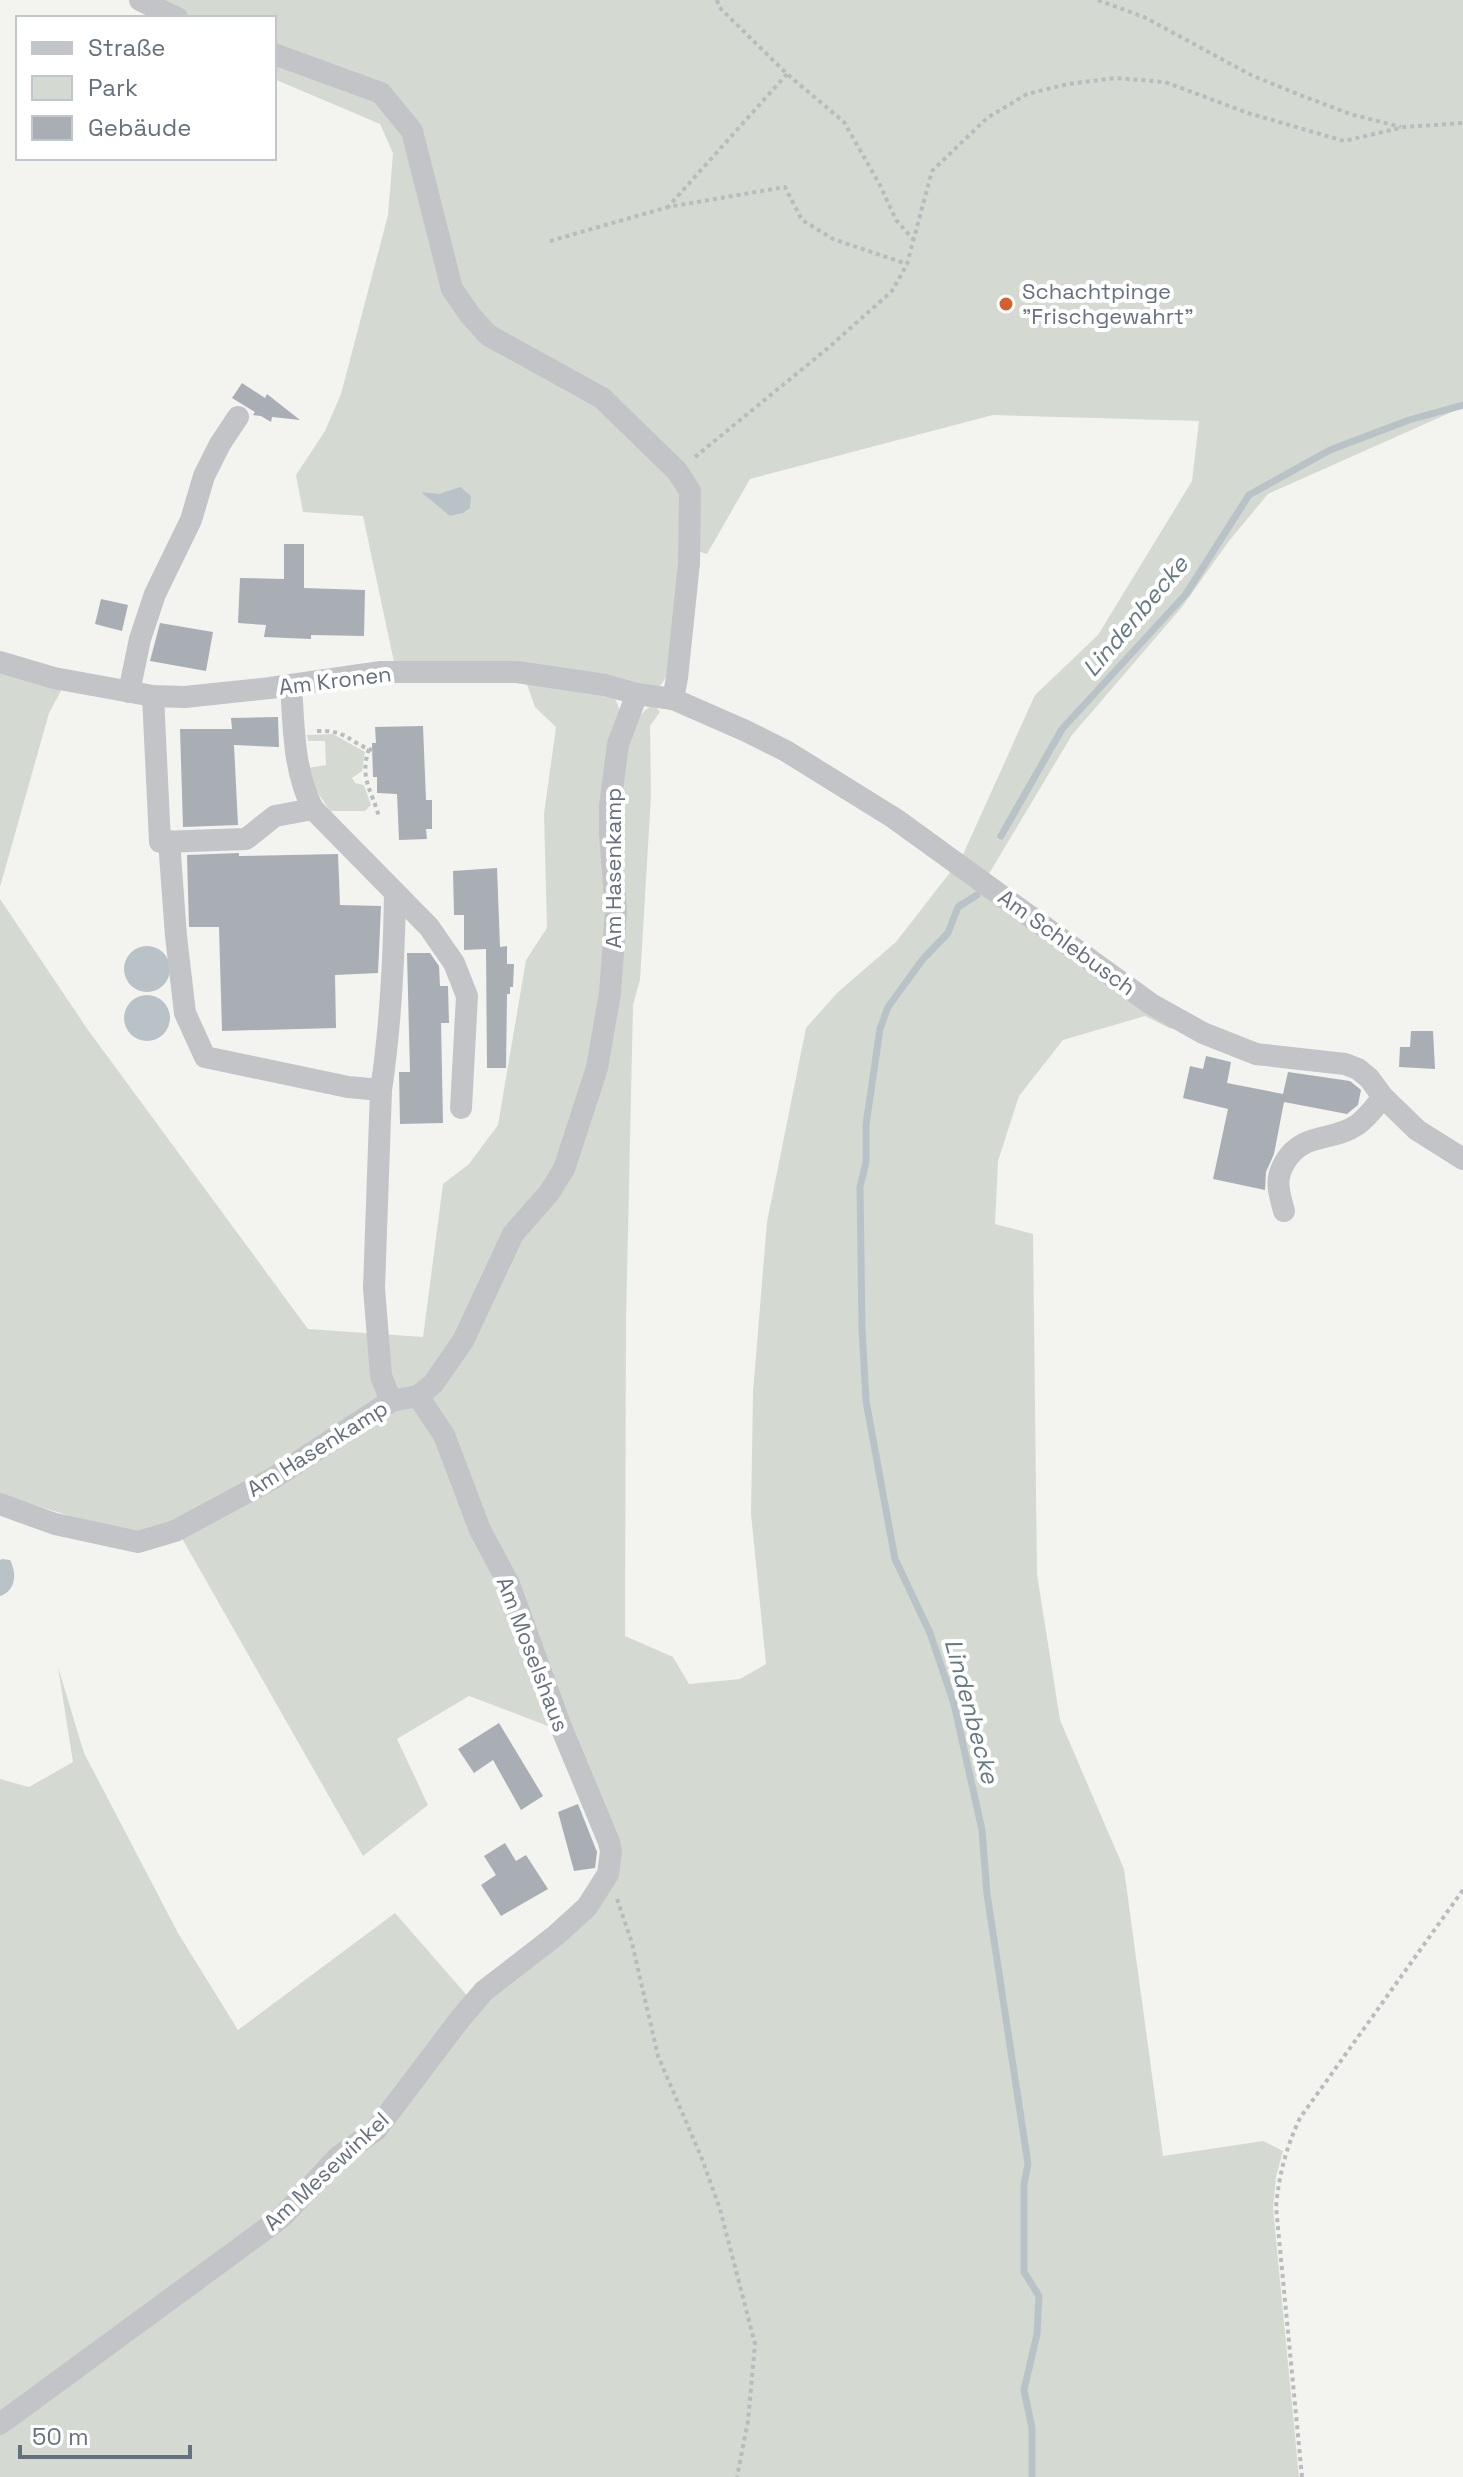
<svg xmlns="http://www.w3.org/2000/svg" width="1463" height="2477" font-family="'Space Grotesk',sans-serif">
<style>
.green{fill:#d4dad1}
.water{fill:#b9c2c7}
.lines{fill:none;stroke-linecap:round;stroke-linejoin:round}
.stream{stroke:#b9c2c7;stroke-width:7}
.building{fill:#a8aeb4}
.path{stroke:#b9bbbd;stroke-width:4;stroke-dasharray:4 4;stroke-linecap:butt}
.minor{stroke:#c2c4c8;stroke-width:22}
.poi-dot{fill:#d5602f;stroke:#fff;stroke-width:3}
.labels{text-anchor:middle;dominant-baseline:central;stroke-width:8;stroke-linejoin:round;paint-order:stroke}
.poi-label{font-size:22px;fill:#65717f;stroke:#fff;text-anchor:start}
.street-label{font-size:22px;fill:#65717f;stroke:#fff}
.water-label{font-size:24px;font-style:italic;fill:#657983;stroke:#fff}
</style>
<rect width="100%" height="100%" fill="#f3f4f0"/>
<!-- green -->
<g class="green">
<path d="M152,0H1463V407L1268,494L1229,541L1182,607L1072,735L987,877L961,859L1035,695L1098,635L1192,481L1199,421L993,415L750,479L707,554L694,550L669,453L489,331L456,286L391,94L274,51V18H194Z"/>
<path d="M274,60L381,98L418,164L482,340L599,400L683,489L671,670L658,689L395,667L363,516L303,512L296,475L325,431L341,394L388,215L393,153L380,124L274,79Z"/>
<path d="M0,670L62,689L49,713L0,887Z"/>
<path d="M525,679L612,692L621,712L615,824C619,794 622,716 654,705L660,712L650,726L651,796L640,980L633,1005L626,1322L625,1636L673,1657L689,1684L740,1679L766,1664L751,1514L753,1392L767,1222L806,1028L838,992L896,942L955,866L1173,1024L1171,1029L1145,1016L1063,1040L1019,1096L998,1161L995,1224L1033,1234L1037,1574L1060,1720L1124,1869L1163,2156L1263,2141L1283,2151L1276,2177L1273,2208L1299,2477H0V1779L29,1787L73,1762L58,1667L84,1753L178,1933L238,2030L395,1913L471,2000L611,1877L562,1720L548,1726L469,1696L397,1739L428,1805L363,1856L180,1535L171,1527L130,1535L0,1494V899L88,1030L308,1329L423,1337L443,1184L469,1164L498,1125L526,960L547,928L544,814L556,727L535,707Z"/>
<path d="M333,734L365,752L362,771L352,778L355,783L364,785L371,805L365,811H330L312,784L308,768L326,765L325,741H308L307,735Z"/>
</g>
<!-- water -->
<g class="water">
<path d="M460,487L471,496L470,508L463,513L450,516L421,492L439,494Z"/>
<circle cx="147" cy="969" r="23"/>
<circle cx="147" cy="1018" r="23"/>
<path d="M2,1559L10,1560C17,1573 16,1591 0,1596V1560Z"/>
</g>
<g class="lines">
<!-- stream -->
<g class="stream">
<path d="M1001,836L1062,729L1186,594L1249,495L1330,450L1409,420L1463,405"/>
<path d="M977,895L958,907L948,933L923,959L888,1007L880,1029L866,1125V1162L860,1187L862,1328L866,1401L895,1559L930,1633L954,1704L982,1830L987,1894L1028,2164L1024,2184V2272L1039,2296L1037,2334L1024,2390L1032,2428V2477"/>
</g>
</g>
<!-- building -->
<g class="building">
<path d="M242,383L265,398L267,394L300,420L272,417L271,422L261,416L253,415L255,412L232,398Z"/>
<path d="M284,544H304V588L365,590L364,636L311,635V639L264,637L266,625L238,623L240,578L284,579Z"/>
<path d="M101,599L128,605L122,631L95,624Z"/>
<path d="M160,623L213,632L206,671L150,661Z"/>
<path d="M278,717L279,747L234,745L238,825L183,827L180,729H232L231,718Z"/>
<path d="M423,726L426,800H432V829H426L427,839L399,840L397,794L377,793V777H373L372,743H376L375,727Z"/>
<path d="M239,853V856L338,854L340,905L381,906L378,973L335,975L336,1028L222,1031L219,927H189L187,855Z"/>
<path d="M497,868L500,947L507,946V964H514L513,987H510V994H507L506,1068H487L486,949L464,950V915H454L453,871Z"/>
<path d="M407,953H430L439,966L440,986H448L449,1023H441L443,1123L400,1124L399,1072H410Z"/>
<path d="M1411,1031H1433L1435,1069L1399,1067L1400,1047H1410Z"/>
<path d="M1206,1056L1231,1062L1227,1083L1283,1094L1288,1072L1350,1081L1361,1090L1358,1105L1347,1114L1284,1102L1274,1154L1266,1172L1265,1190L1213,1179L1228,1109L1183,1098L1190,1066L1203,1069Z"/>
<path d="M499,1723L543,1796L521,1810L493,1760L474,1773L458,1749Z"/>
<path d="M578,1804L597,1852L595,1868L574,1871L558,1812Z"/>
<path d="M505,1843L516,1861L526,1855L548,1889L501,1916L481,1885L496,1875L484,1856Z"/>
</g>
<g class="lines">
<!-- path -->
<g class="path">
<path d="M717,0L719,7L787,74L844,122L880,185L896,220L913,239"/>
<path d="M1098,0L1144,17L1251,75L1300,95L1350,114L1401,127"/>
<path d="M787,74L668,207L785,187L802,220L833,239L907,264"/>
<path d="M550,241L668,207"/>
<path d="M695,457L828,348L892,291L907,264L932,171L987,118L1027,94L1068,84L1115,78L1165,82L1248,113L1344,141L1404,127L1463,123"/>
<path d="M317,731C348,730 346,741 372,750"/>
<path d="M369,749C359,779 372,790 379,817"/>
<path d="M617,1899L632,1943L658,2056L702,2159L720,2209L755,2344L748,2421L737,2477"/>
<path d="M1302,2477L1276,2207C1279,2174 1286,2148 1300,2118L1463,1890"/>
</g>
<!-- minor -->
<g class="minor">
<path d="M140,0L177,18"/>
<path d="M274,54L381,93L412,131L452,289L470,315L488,335L602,398L677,471L690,491L689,563L677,678L673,699"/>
<path d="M0,662L54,678L153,696L185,697L270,688L381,672H517L605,685L637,694L673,699L746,731L786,751L894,818L1151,1004L1203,1033L1256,1054L1345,1064L1358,1069L1369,1078L1383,1097L1417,1130L1463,1159"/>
<path d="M129,692L140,639L155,594L191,520L204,476L220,444L238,417"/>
<path d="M153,696L160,842L246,839L275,816L313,809C293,770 294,728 291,685"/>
<path d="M313,809L429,927L454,963L467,996L461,1108"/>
<path d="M169,841L176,936L185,1013L205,1057L348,1087L381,1090C391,1024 394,960 395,894"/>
<path d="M381,1090L374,1288L381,1376L391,1401"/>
<path d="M1284,1211C1279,1192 1274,1180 1285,1162C1302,1132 1332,1142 1357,1125C1367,1118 1375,1107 1383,1097"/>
<path d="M0,1504L55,1524L138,1542L175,1531L272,1479L391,1401L418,1396L433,1384L463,1341L513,1234L549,1193L564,1169L597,1068L610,993L616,912L610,834V806L618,744L637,694"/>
<path d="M0,2424L282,2217L338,2157L376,2130L460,2019L484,1991L555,1936L587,1907L608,1874L611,1851L609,1842L561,1727L509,1584L480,1530L444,1435L418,1396"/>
</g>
</g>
<!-- markers -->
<circle class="poi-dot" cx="1006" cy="304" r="8"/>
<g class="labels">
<!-- poi labels -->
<g class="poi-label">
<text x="1022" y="291">Schachtpinge<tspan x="1022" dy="25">"Frischgewahrt"</tspan></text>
</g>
<!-- street labels -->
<g class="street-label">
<text transform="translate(335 680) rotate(-7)">Am Kronen</text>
<text transform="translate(613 868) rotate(-90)">Am Hasenkamp</text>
<text transform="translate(1067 942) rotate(36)">Am Schlebusch</text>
<text transform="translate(317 1448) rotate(-32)">Am Hasenkamp</text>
<text transform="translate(533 1654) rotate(69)">Am Moselshaus</text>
<text transform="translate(326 2171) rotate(-43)">Am Mesewinkel</text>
</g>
<!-- water labels -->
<g class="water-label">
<text transform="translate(1135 616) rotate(-50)">Lindenbecke</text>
<text transform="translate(972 1711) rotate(75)">Lindenbecke</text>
</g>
</g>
<!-- legend -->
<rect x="16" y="16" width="260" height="144" fill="#ffffff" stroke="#c1c6cc" stroke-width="2"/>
<rect x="32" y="42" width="40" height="12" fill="#c2c4c8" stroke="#c1c6cc" stroke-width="2"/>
<text x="88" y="56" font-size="24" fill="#65717f">Straße</text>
<rect x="32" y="76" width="40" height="24" fill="#d4dad1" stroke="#c1c6cc" stroke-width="2"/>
<text x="88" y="96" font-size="24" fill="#65717f">Park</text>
<rect x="32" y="116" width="40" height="24" fill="#a8aeb4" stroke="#c1c6cc" stroke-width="2"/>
<text x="88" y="136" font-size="24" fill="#65717f">Gebäude</text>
<!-- scale -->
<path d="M20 2445v12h170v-12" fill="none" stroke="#65717f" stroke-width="4"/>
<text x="32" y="2445" font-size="24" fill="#65717f" stroke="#ffffff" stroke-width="6" paint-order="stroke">50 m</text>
</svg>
